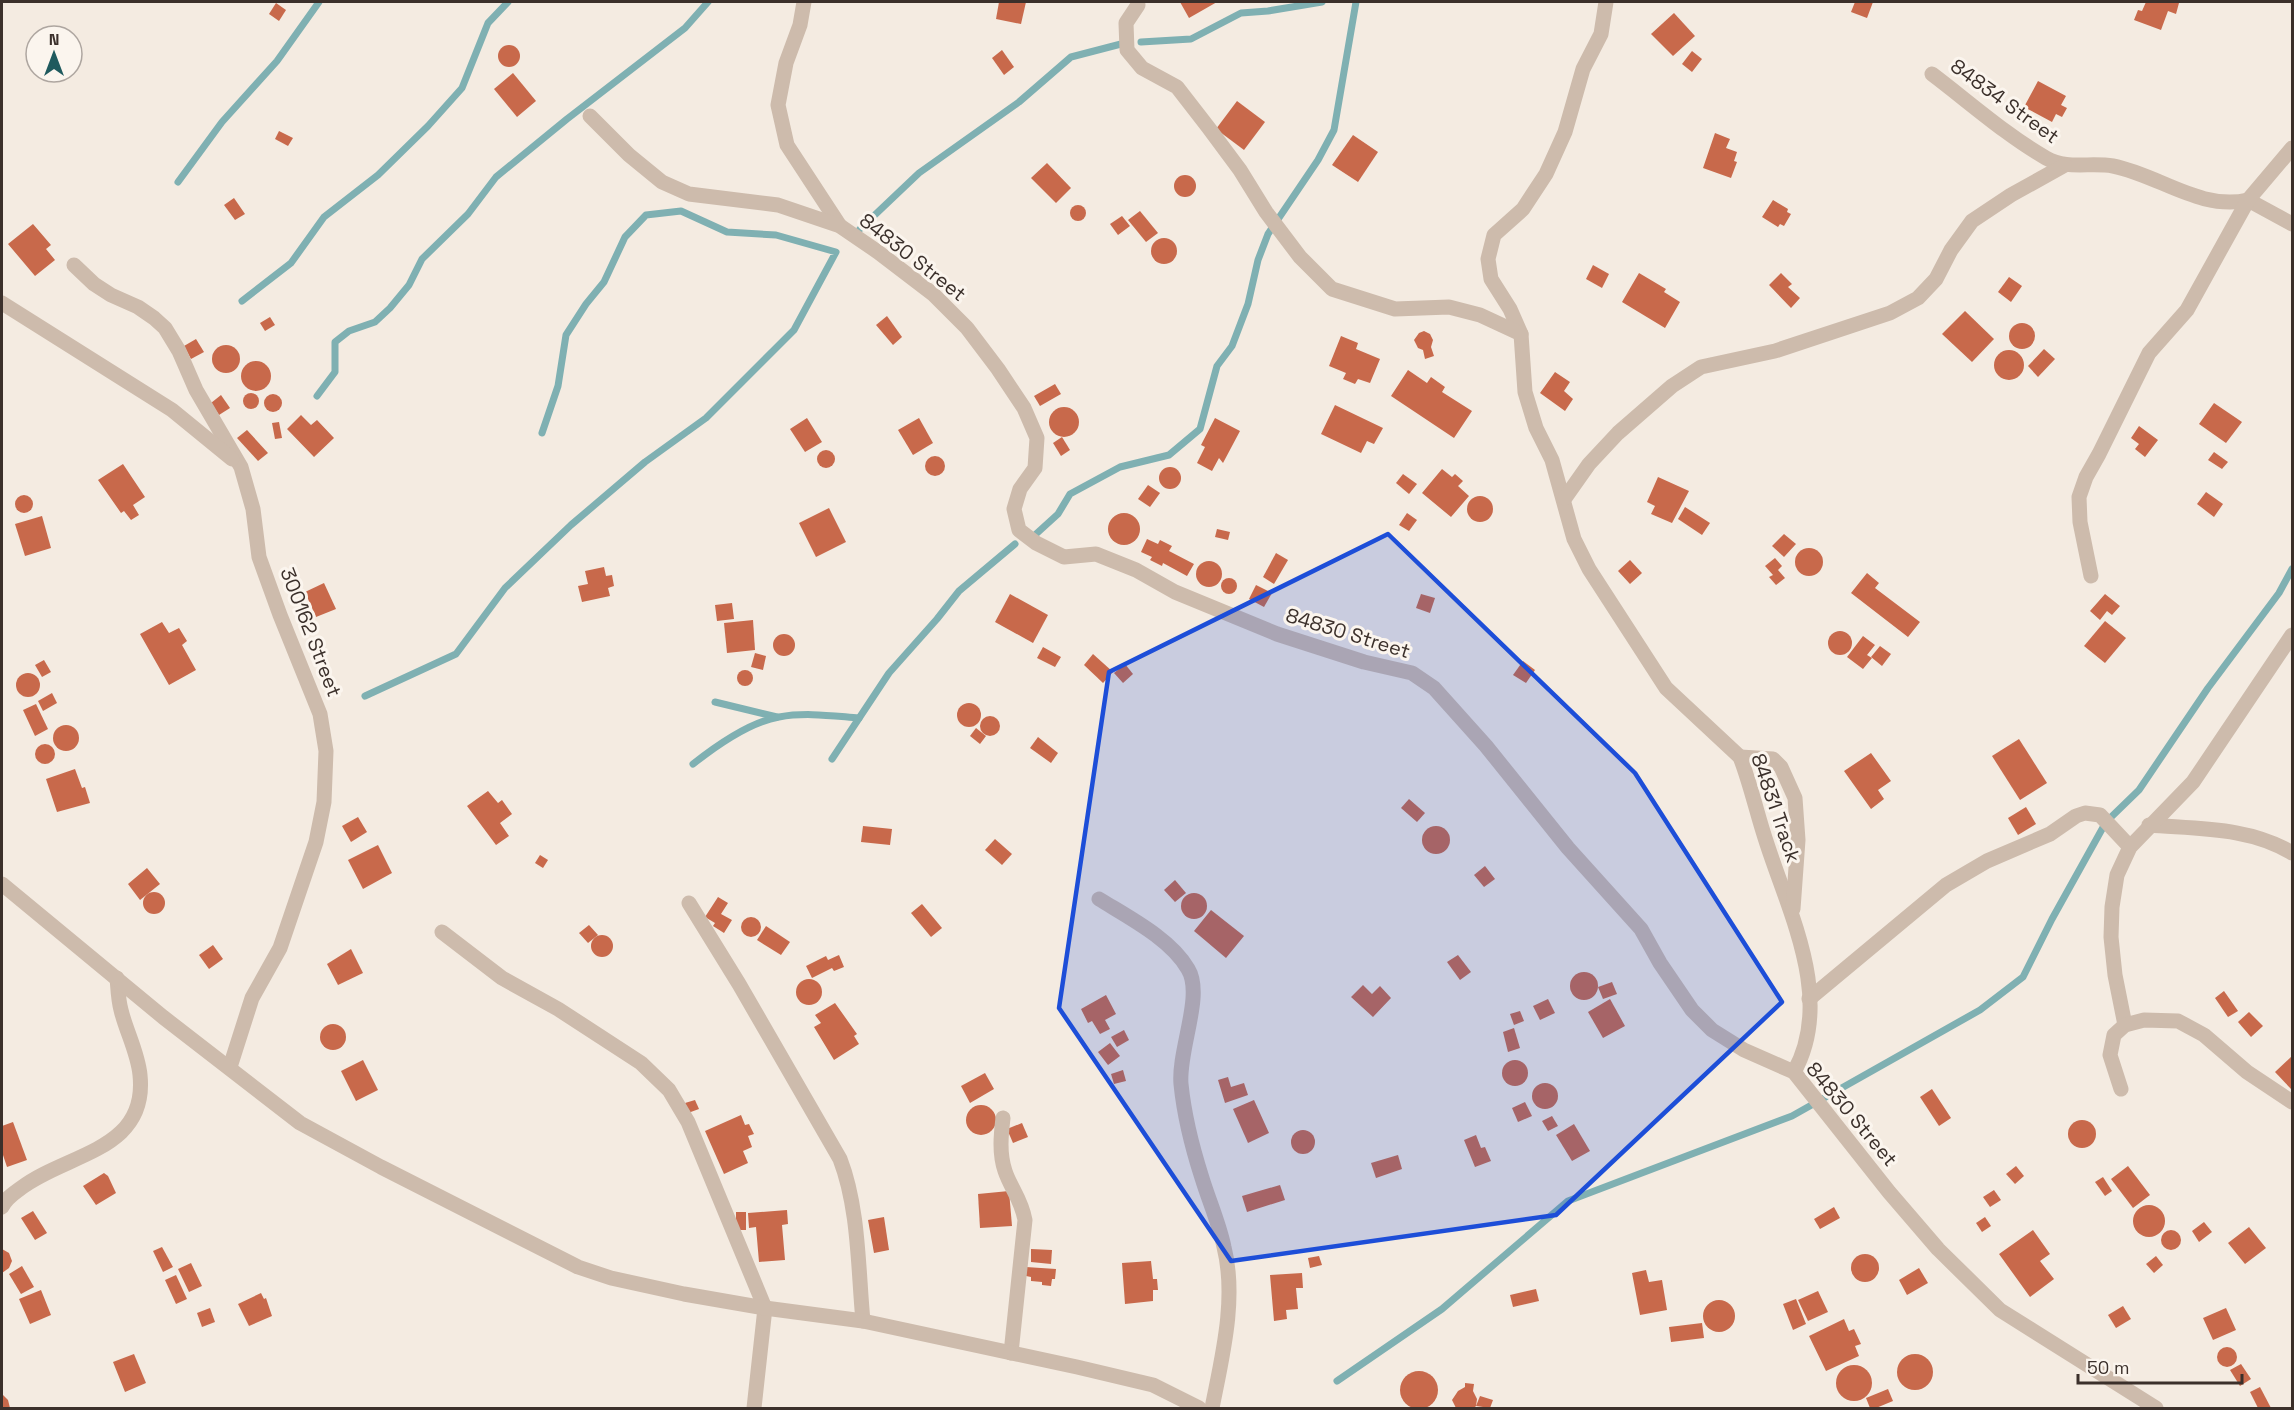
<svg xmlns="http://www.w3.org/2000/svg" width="2294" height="1410" font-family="'Space Grotesk',sans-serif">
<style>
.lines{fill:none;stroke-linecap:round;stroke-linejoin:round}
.stream{stroke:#7fb0b2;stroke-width:7}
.building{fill:#c8694b}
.minor{stroke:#cdbbac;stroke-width:15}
.tertiary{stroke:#cdbbac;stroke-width:15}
.marked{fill:#1d4ed8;fill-opacity:0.2;stroke:#1d4ed8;stroke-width:4.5;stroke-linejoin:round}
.labels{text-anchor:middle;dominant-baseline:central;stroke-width:6;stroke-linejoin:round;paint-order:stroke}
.street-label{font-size:20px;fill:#3b302b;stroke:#fbf5ee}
</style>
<rect width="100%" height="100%" fill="#f4ebe1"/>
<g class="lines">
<!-- stream -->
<g class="stream">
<path d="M1141,42L1191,39L1241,13L1268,11L1322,2"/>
<path d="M178,182L222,122L277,61L319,2"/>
<path d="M860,229L919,173L1019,102L1071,57L1121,44"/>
<path d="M242,301L291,263L324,217L378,175L428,126L462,88L488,23L508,2"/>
<path d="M317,396L335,372V342L349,331L375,322L390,308L409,285L422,259L468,214L496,177L567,119L685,28L708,2"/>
<path d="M1036,534L1058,514L1070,494L1120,467L1169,455L1200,429L1217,366L1232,346L1248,304L1258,260L1268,234L1318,160L1334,130L1356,2"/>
<path d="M365,696L456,654L505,588L571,525L645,462L706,418L794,330L836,252L776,235L727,232L681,211L646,215L625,237L604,282L586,304L566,335L558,386L542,433"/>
<path d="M715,702L777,717"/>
<path d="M832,759L889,673L937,619L959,591L1015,544"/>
<path d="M693,764C717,745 749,722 779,717C806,712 833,716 859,718"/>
<path d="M1337,1381L1442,1309L1568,1201L1792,1116L1980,1010L2023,977L2052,919L2106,822L2139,790L2208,688L2279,593L2292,569"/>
</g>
</g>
<!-- building -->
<g class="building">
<path d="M999,2H1026L1021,24L996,19Z"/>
<path d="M1180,2H1217L1189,18Z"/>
<path d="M1855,2H1873L1867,18L1851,12Z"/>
<path d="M2146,2H2174L2179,3L2176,14L2168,11L2161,30L2134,20L2138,10L2142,11Z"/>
<path d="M276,3L286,10L279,21L269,14Z"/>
<path d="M1674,13L1695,36L1673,56L1651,34Z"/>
<circle cx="509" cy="56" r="11"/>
<path d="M1002,50L1014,67L1004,75L992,58Z"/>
<path d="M1692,51L1702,59L1692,72L1682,64Z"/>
<path d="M513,73L536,101L517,117L494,89Z"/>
<path d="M2038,81L2066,96L2061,105L2067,108L2062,117L2056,114L2052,122L2024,107Z"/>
<path d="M1237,101L1265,122L1244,150L1216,129Z"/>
<path d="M279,131L293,138L288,146L275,139Z"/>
<path d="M1715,133L1730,139L1726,148L1737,152L1734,161L1737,162L1731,178L1703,168Z"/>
<path d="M1353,135L1378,152L1358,182L1332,165Z"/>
<path d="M1047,163L1071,188L1056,203L1031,178Z"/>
<circle cx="1185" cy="186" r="11"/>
<path d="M234,198L245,214L235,220L224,205Z"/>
<path d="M1773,200L1788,209L1787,212L1791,214L1784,226L1780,224L1778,227L1762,217Z"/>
<circle cx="1078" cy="213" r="8"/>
<path d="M1140,211L1158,233L1146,242L1128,220Z"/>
<path d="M1122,216L1130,226L1118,235L1110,224Z"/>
<path d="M33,224L51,245L46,249L55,260L35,276L8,244Z"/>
<circle cx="1164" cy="251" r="13"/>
<path d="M1593,265L1609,274L1602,288L1586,279Z"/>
<path d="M1639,273L1666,289L1664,292L1680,302L1665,328L1622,302Z"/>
<path d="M1781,273L1792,284L1788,287L1800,298L1791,308L1769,285Z"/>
<path d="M2009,277L2022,286L2011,302L1998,292Z"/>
<path d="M1965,311L1994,339L1972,362L1942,334Z"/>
<path d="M887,316L902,337L893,345L876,325Z"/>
<path d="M270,317L275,325L265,331L260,323Z"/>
<circle cx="2022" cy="336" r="13"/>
<path d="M1424,331L1430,334L1433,340L1431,347L1434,356L1425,359L1423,350L1418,348L1414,340L1419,333Z"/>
<path d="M1341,336L1358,343L1356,349L1380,359L1370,383L1358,379L1355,384L1343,379L1346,373L1329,366Z"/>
<path d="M196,339L204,352L191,359L184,346Z"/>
<circle cx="226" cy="359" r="14"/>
<path d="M2044,349L2055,359L2038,377L2028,366Z"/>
<circle cx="2009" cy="365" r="15"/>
<circle cx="256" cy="376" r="15"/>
<path d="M1408,370L1427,383L1431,377L1445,387L1442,392L1472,411L1454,438L1391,396Z"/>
<path d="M1555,372L1570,382L1564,391L1573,399L1565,411L1540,393Z"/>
<path d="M1055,384L1061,394L1040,406L1034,396Z"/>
<circle cx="251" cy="401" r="8"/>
<circle cx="273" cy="403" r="9"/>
<path d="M221,395L230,408L219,415L211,403Z"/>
<path d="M2214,403L2242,422L2226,443L2199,424Z"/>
<path d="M1335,405L1383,428L1374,444L1367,441L1361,453L1321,434Z"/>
<circle cx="1064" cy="422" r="15"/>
<path d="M301,415L311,425L317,420L334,438L314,457L287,429Z"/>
<path d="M807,418L822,442L805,452L790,429Z"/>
<path d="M919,418L933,443L913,455L898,430Z"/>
<path d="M1215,418L1240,431L1223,463L1219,458L1212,471L1197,463L1205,447L1201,445Z"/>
<path d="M279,422L282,438L275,439L272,423Z"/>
<path d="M2139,426L2158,440L2145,457L2135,449L2139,444L2131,438Z"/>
<path d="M247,430L268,453L258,461L237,438Z"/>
<path d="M1062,437L1070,450L1061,456L1053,443Z"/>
<circle cx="826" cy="459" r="9"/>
<path d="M2214,452L2228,462L2222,469L2208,460Z"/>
<circle cx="935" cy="466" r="10"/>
<path d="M123,464L145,497L133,505L139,515L131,520L124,511L121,513L98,480Z"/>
<circle cx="1170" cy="478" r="11"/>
<path d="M1442,469L1452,477L1455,474L1463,481L1458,486L1469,496L1451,517L1422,493Z"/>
<path d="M1403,474L1417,484L1409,494L1396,483Z"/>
<path d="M1658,477L1689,491L1672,523L1651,514L1655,506L1647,502Z"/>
<path d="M1148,485L1160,493L1150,507L1138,499Z"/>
<path d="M2206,492L2223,504L2214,517L2197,504Z"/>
<circle cx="24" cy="504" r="9"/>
<circle cx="1480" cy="509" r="13"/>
<path d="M1685,507L1710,523L1702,535L1678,519Z"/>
<path d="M829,508L846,542L816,557L799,523Z"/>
<circle cx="1124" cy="529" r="16"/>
<path d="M1407,513L1417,520L1409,531L1399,525Z"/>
<path d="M42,516L51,548L25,556L15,524Z"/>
<path d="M1217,529L1230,532L1228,540L1215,537Z"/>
<path d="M1784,534L1796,544L1784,557L1772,546Z"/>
<path d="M1147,539L1158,544L1160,540L1172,546L1169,551L1194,564L1187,576L1163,563L1162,566L1150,560L1152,557L1141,552Z"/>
<circle cx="1809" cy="562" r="14"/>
<path d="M1276,553L1288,560L1274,584L1263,577Z"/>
<path d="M1775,558L1782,566L1778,570L1785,578L1776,585L1769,577L1773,575L1765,566Z"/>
<path d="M1630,560L1642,573L1630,584L1618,571Z"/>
<circle cx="1209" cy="574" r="13"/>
<path d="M604,567L606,576L612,575L614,586L608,588L610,596L582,602L578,586L588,584L585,571Z"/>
<path d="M1867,573L1879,583L1875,588L1920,622L1908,637L1851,593Z"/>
<circle cx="1229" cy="586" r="8"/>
<path d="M324,583L336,609L316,617L305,592Z"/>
<path d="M1256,585L1272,593L1264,607L1249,599Z"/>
<path d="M1010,594L1048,615L1033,643L995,622Z"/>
<path d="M1421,594L1435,598L1430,613L1416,608Z"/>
<path d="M2105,594L2120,606L2112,615L2107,611L2100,620L2090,611Z"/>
<path d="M732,603L734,619L717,621L715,605Z"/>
<path d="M753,620L755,650L727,653L724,623Z"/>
<path d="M2105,621L2126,638L2105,663L2084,646Z"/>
<path d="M162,622L169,633L179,628L187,641L182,645L196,670L169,685L140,634Z"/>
<circle cx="1840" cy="643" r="12"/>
<circle cx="784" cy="645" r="11"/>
<path d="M1863,636L1875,645L1867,655L1872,658L1863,669L1847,657Z"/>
<path d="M1880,646L1891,654L1882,666L1871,657Z"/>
<path d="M1043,647L1061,657L1055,667L1037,658Z"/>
<path d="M755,653L766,656L763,670L751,667Z"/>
<path d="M1093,654L1113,672L1103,683L1084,665Z"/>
<path d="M44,660L51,672L42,677L35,665Z"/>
<path d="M1523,661L1535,670L1526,683L1513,675Z"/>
<path d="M1125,664L1133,674L1123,683L1114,673Z"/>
<circle cx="745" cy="678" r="8"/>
<circle cx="28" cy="685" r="12"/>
<path d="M52,693L57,703L43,711L38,701Z"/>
<circle cx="969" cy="715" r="12"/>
<path d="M36,704L48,729L35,736L23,710Z"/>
<circle cx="990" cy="726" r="10"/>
<circle cx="66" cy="738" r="13"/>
<path d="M976,728L986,736L980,744L970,736Z"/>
<path d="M1038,737L1058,753L1051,763L1030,748Z"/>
<path d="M2019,739L2047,783L2020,800L1992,756Z"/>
<circle cx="45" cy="754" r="10"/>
<path d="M1871,753L1891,781L1878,790L1884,799L1871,809L1844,771Z"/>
<path d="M75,769L82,788L85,787L90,803L57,812L46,779Z"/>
<path d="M488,791L498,803L502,800L512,814L500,823L509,836L496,845L467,806Z"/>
<path d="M1409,799L1425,813L1417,822L1401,808Z"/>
<path d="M2026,807L2036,824L2018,835L2008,818Z"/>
<path d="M358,817L367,832L351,842L342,826Z"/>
<circle cx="1436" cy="840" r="14"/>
<path d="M863,826L892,829L890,845L861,842Z"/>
<path d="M995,839L1012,854L1002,865L985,850Z"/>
<path d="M378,845L392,873L363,889L348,860Z"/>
<path d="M540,855L548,860L543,868L535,863Z"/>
<path d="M1485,866L1495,879L1484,887L1474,875Z"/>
<path d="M147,868L160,884L140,900L128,884Z"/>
<path d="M1175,880L1186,893L1175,902L1164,890Z"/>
<circle cx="154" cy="903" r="11"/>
<circle cx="1194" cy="906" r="13"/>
<path d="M718,897L728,903L721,914L732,920L724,933L713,926L715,923L705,917Z"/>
<path d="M922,904L942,928L931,937L911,913Z"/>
<path d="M1211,910L1244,936L1226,958L1194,931Z"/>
<circle cx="751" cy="927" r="10"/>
<path d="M589,925L598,935L588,943L579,933Z"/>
<path d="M766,926L790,942L781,955L757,940Z"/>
<circle cx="602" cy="946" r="11"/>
<path d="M213,945L223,959L209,969L199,955Z"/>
<path d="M351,949L363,973L338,985L327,964Z"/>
<path d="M839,955L844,967L834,971L832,968L812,978L806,966L826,956L828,960Z"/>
<path d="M1458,955L1471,972L1460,980L1447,962Z"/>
<circle cx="1584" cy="986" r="14"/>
<circle cx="809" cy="992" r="13"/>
<path d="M1612,982L1617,994L1603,999L1598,987Z"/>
<path d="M1363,985L1372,994L1380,986L1391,998L1373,1017L1351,997Z"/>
<path d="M2224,991L2238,1011L2228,1017L2215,998Z"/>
<path d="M1106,995L1116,1014L1105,1020L1110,1029L1100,1034L1092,1021L1088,1023L1081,1009Z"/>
<path d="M1548,999L1555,1013L1540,1020L1533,1006Z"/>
<path d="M1610,999L1625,1026L1603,1038L1588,1012Z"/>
<path d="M835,1003L857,1034L854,1036L859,1044L834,1060L814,1027L821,1023L815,1015Z"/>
<path d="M1520,1011L1524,1021L1514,1025L1510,1014Z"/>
<path d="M2249,1012L2263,1026L2251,1037L2238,1022Z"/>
<circle cx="333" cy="1037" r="13"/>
<path d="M1514,1028L1520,1048L1508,1052L1503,1032Z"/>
<path d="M1124,1030L1129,1040L1117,1047L1111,1037Z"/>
<path d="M1110,1043L1120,1056L1108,1065L1098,1052Z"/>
<path d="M2292,1056V1087L2291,1089L2275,1072Z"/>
<circle cx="1515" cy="1073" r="13"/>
<path d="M363,1060L378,1090L356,1101L341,1071Z"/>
<path d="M1123,1070L1126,1081L1114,1084L1111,1074Z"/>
<path d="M985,1073L994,1089L970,1103L961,1086Z"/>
<path d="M1228,1077L1231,1087L1244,1083L1248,1095L1225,1103L1218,1080Z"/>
<circle cx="1545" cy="1096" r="13"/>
<path d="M1932,1089L1951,1118L1939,1126L1920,1097Z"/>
<path d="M695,1100L699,1109L688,1113L685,1103Z"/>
<path d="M1254,1100L1269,1133L1248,1143L1233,1109Z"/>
<path d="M1525,1102L1532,1116L1518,1122L1512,1108Z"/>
<circle cx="981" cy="1120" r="15"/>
<path d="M741,1115L745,1125L749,1124L754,1134L748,1136L752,1147L743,1151L748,1163L724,1174L705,1131Z"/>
<path d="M1552,1116L1558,1126L1548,1131L1542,1121Z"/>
<circle cx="2082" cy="1134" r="14"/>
<path d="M13,1122L27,1160L7,1167L2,1152V1126Z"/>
<path d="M1022,1123L1028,1137L1013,1143L1007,1129Z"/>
<path d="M1574,1124L1590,1151L1572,1161L1556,1135Z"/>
<circle cx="1303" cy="1142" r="12"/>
<path d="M1476,1135L1481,1148L1485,1147L1491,1161L1475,1167L1464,1140Z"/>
<path d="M1398,1155L1402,1169L1376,1178L1371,1163Z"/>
<path d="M2016,1166L2024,1176L2015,1184L2006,1174Z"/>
<path d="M2128,1166L2150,1195L2133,1208L2111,1179Z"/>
<path d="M104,1173L108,1176L116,1193L96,1205L83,1186Z"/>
<path d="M2103,1177L2112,1191L2105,1196L2095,1182Z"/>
<path d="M1280,1185L1285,1200L1247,1212L1242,1196Z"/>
<path d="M1994,1190L2001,1200L1990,1207L1983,1197Z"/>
<path d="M1009,1191L1012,1226L980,1228L978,1194Z"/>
<circle cx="2149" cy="1221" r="16"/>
<path d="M1834,1207L1840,1218L1820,1229L1814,1219Z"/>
<path d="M787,1210L788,1224L782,1225L785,1260L759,1262L756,1227L749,1228L748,1213Z"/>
<path d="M33,1211L47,1233L35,1240L21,1218Z"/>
<rect x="736" y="1212" width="10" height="18"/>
<path d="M884,1217L889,1250L874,1253L868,1220Z"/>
<path d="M1985,1217L1991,1226L1982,1232L1976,1223Z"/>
<path d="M2204,1222L2212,1232L2199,1242L2192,1231Z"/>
<path d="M2249,1227L2266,1248L2245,1264L2228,1243Z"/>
<circle cx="2171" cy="1240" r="10"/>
<path d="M2033,1230L2050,1254L2040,1261L2054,1279L2030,1297L1999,1254Z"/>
<path d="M162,1247L173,1267L163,1272L153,1251Z"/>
<path d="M2,1249L9,1253L12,1261L9,1268L2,1273Z"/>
<path d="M1031,1249L1052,1250L1051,1264L1031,1262Z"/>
<circle cx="1865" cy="1268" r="14"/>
<path d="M1319,1256L1322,1265L1310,1268L1308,1258Z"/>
<path d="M2156,1256L2163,1265L2154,1273L2146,1264Z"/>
<path d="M1151,1261L1153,1279H1157L1158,1290H1153V1301L1125,1304L1122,1263Z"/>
<path d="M191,1263L202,1286L189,1292L178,1269Z"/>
<path d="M22,1266L34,1287L21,1294L9,1274Z"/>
<path d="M1026,1267L1056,1269L1055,1279H1052L1051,1286L1042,1285V1282L1031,1281V1277L1026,1276Z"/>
<path d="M1919,1268L1928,1283L1907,1295L1899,1280Z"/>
<path d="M1646,1270L1649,1282L1662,1280L1667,1310L1640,1315L1632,1273Z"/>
<path d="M1302,1273L1303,1288H1296L1298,1309L1286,1310L1287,1319L1274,1321L1270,1275Z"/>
<path d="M176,1275L187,1299L176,1304L165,1280Z"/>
<path d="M1536,1289L1539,1301L1513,1307L1510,1295Z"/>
<path d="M41,1290L51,1315L30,1324L19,1299Z"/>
<path d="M1818,1291L1828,1312L1808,1321L1798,1300Z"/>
<path d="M261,1293L264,1299L266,1298L272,1316L249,1326L238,1304Z"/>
<path d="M1796,1299L1806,1324L1793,1330L1783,1304Z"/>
<circle cx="1719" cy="1316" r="16"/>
<path d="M2123,1306L2131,1319L2116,1328L2108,1315Z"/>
<path d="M210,1308L215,1322L202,1327L197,1313Z"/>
<path d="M2226,1308L2236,1330L2213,1340L2203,1318Z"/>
<path d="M1844,1319L1849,1331L1854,1329L1861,1344L1855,1346L1859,1356L1826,1371L1809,1336Z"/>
<path d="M1702,1323L1704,1338L1671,1342L1669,1327Z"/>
<circle cx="2227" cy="1357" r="10"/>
<path d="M134,1354L146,1383L125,1392L113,1362Z"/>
<circle cx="1915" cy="1372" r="18"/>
<path d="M2241,1364L2251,1379L2240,1386L2230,1370Z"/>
<circle cx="1854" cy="1383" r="18"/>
<circle cx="1419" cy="1390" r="19"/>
<path d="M1465,1383L1474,1384L1473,1391L1477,1399L1476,1406L1474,1408H1456L1452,1400L1458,1391L1465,1387Z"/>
<path d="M2260,1387L2271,1408H2258L2250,1392Z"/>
<path d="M1888,1389L1893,1401L1876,1408H1870L1866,1398Z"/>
<path d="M2,1394L8,1400L10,1408H2Z"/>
<path d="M1480,1396L1493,1400L1490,1408L1476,1406Z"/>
</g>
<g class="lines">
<!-- minor -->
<g class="minor">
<path d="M804,2L800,25L786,63L778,105L787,145L840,226"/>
<path d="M1606,2L1601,34L1583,69L1565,132L1546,174L1523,209L1494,235L1488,259L1491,279L1510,309L1521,334L1525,392L1536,428L1552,460L1574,539L1589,569L1666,688L1740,757C1751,785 1757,815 1767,844C1790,915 1834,1000 1794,1072"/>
<path d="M1138,5L1126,23L1127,50L1142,68L1177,87L1208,127L1240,170L1266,212L1300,257L1332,289L1395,309L1449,307L1480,315L1521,334"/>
<path d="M1932,74C1969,102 2006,135 2046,158C2067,170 2090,162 2113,166C2159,175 2200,211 2248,200L2292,224"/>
<path d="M590,116L629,155L662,182L689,194L778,205L840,226L878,252L933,294L967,328L998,369L1024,408L1037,438L1035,468L1020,489L1014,509L1019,530L1036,543L1064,557L1096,554L1136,570L1175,592L1277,634L1364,662L1412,673L1434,688L1486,746L1568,848L1641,929L1660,963L1692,1010L1712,1030L1744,1050L1794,1072L1889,1192L1938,1249L2000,1310L2156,1408"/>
<path d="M74,265L94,284L111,295L138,307L154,318L165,328L179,351L196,390L241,467L253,509L259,557L280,615L320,714L326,751L324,802L316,842L280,948L252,998L230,1067"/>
<path d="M2,303L172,410L232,459"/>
<path d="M1565,498L1589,464L1618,433L1672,386L1701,367L1775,351L1890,313L1918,298L1936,279L1951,250L1972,221L2011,195L2065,165"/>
<path d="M2091,576L2080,522L2079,497L2086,477L2099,454L2149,353L2187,310L2248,200L2292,148"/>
<path d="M1740,757L1773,759L1781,767L1795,798L1798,840L1793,909"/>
<path d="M2149,825C2198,829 2250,827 2292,853"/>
<path d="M1099,899C1128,917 1171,939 1188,969C1204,995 1178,1050 1181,1084C1184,1114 1193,1150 1202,1178C1209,1201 1219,1223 1224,1247C1237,1299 1222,1357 1212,1408"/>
<path d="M689,903L739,984L840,1159C859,1208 858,1269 863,1321"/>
<path d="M442,932L502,978L558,1009L641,1063L669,1090L688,1122L765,1308L754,1408"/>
<path d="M1809,999L1946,885L1987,861L2050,834L2076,816L2085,813L2100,815L2130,847"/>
<path d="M2125,1025L2115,975L2111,937L2112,907L2117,875L2130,847L2193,782L2292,635"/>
<path d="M2121,1089L2110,1055L2114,1035L2125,1025L2144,1020L2178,1021L2204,1035L2247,1072L2292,1102"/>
<path d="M1003,1118C1001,1135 999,1153 1005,1171C1011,1189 1021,1198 1025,1220L1011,1353"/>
<path d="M2,1207C6,1198 13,1194 21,1188C67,1153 148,1151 140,1075C138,1053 126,1031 121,1010C118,999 118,988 117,978"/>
</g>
<!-- tertiary -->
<path class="tertiary" d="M2,884L163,1017L300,1123L381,1167L578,1267L611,1278L684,1294L765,1308L863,1321L1077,1367L1153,1385L1199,1408"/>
</g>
<!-- marked area -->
<path class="marked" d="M1388,534L1635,773L1782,1002L1556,1215L1231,1261L1059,1008L1109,672Z"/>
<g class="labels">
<!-- street labels -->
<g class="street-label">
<text transform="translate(2005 101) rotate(36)">84834 Street</text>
<text transform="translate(913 257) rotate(38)">84830 Street</text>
<text transform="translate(311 632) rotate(69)">300162 Street</text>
<text transform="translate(1348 633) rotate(17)">84830 Street</text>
<text transform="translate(1776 808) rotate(71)">84831 Track</text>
<text transform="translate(1852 1114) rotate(50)">84830 Street</text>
</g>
</g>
<!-- border -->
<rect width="2294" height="1410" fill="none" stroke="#3b302b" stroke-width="6"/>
<!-- north arrow -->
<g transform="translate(54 54)"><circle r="28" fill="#fbf5ee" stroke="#aea6a0" stroke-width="1.5"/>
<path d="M0-4.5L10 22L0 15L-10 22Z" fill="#1f5a5e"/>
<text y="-9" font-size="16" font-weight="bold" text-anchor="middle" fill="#3b302b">N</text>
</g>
<!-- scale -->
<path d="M2078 1374v9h164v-9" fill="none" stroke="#3b302b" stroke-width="3"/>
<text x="2087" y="1374" font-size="18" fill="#3b302b" stroke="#fbf5ee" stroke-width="4.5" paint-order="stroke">50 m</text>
</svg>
